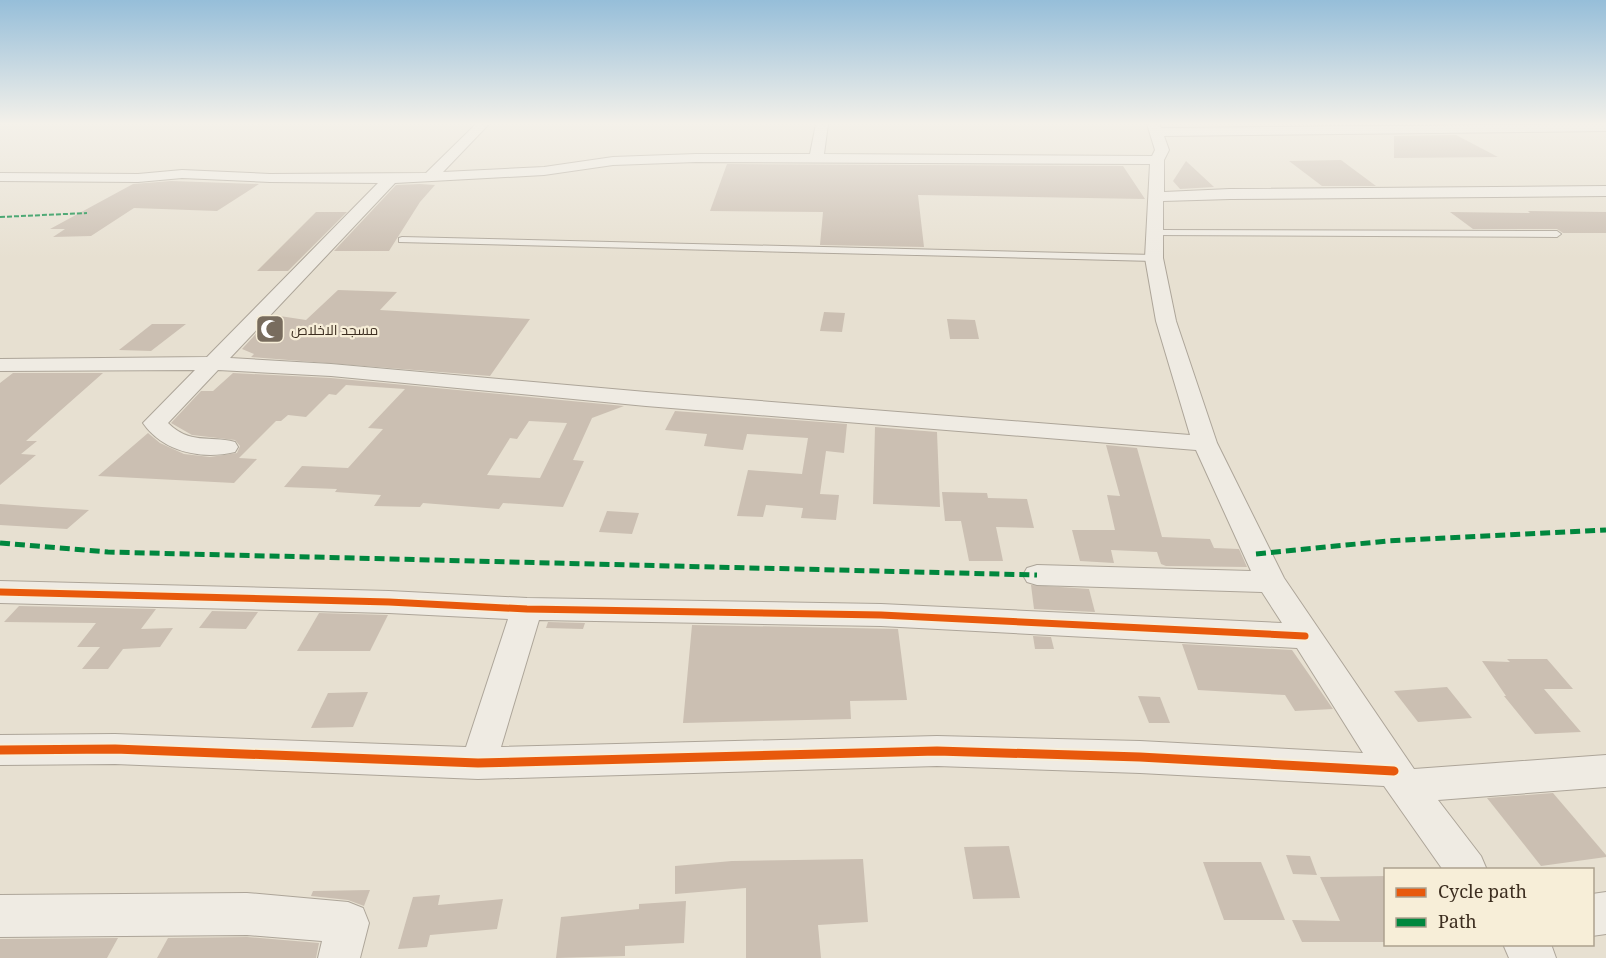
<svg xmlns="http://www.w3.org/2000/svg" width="1606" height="958" font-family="'Noto Serif',Cairo,serif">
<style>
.building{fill:#cbbfb2;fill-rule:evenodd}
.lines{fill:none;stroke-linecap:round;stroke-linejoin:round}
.service-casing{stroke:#ada599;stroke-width:2}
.minor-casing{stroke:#ada599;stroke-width:2}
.service{fill:#efebe3;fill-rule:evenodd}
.minor{fill:#efebe3;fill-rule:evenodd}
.quiet-far1{stroke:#00873e;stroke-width:2;stroke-dasharray:5 2;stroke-linecap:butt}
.quiet{stroke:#00873e;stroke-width:5;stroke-dasharray:10 5;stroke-linecap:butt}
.cycleway-far1-casing{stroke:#f7eed8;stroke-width:10}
.cycleway-casing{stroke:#f7eed8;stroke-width:13}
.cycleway-far1{stroke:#e8590c;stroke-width:7}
.cycleway{stroke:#e8590c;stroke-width:9}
.labels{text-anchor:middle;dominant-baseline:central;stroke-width:4.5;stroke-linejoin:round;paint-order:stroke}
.far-poi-label{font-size:14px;fill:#3d2e20;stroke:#f7eed8;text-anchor:start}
</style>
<rect width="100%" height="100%" fill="#e7e0d1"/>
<!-- building -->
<g class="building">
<path d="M1456,135L1498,157L1394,158V136Z"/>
<path d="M1341,160L1376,186H1322L1289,161Z"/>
<path d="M1186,161L1214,187L1180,189L1173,181Z"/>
<path d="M727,164L1123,166L1145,199L918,195L924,247L820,245L823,212L710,211Z"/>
<path d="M171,181L259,184L217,211L134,208L91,236L53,237L65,229H50L133,184Z"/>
<path d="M420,184L435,185L420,202L389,251H334L396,185Z"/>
<path d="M1528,211L1606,212V233H1563L1557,229H1473L1450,212L1530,213Z"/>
<path d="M316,212H347L288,271H257Z"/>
<path d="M338,290L397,292L380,310L530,319L490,376L251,357L254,354L242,349L273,315L306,320Z"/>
<path d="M824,312L845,313L842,332L820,331Z"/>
<path d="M947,319L975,320L979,339H950Z"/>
<path d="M152,324H186L151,351L119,350Z"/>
<path d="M13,373H103L26,441H37L21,454L36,455L0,485V383Z"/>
<path d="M233,373L331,378L624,406L592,418L573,460L584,461L563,507L503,503L499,509L423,503L420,507L374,506L381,495L335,492L337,489L284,487L302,466L348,468L383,429L368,428L405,389L346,385L336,395L329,394L306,417L288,415L281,421H276L239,458L257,459L234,483L98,476L148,433L160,443L184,454L210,457L237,453L240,446L235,440L192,435L171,423L201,391H213ZM529,421L567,423L540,478L487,475L510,438L517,439Z"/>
<path d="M675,411L847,424L844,453L826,451L820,494L839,495L836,520L801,518L803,508L766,505L763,517L737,516L748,470L802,474L808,438L747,434L743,450L704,446L707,434L665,430Z"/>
<path d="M875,427L937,432L940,507L873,504Z"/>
<path d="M1106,445L1137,448L1162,537L1210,539L1214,548L1239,549L1247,567L1166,566L1161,564L1157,552L1111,550L1114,563L1080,561L1072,530H1115L1107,495L1120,496Z"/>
<path d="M942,492L987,493L988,498L1027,499L1034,528L996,527L1003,561H969L961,521H945Z"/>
<path d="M0,504L42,507L89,510L67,529L0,525Z"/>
<path d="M607,511L639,513L632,534L599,532Z"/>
<path d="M1031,585L1089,589L1095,612L1034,609Z"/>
<path d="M19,606L156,609L141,629L173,628L160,647L123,649L108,669H82L100,647H77L96,623L4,622Z"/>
<path d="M212,611L258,612L246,629L199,628Z"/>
<path d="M319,613L388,615L370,651H297Z"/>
<path d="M548,622L585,623L583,629L546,628Z"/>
<path d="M692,625L898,629L907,700L850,701L851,719L683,723Z"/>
<path d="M1033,636L1051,637L1054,649H1035Z"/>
<path d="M1182,644L1292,650L1333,709L1295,711L1285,695L1198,690Z"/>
<path d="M1507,659H1547L1573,689H1544L1581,732L1535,734L1504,696H1506L1482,661L1510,662Z"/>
<path d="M1447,687L1472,718L1418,722L1394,691Z"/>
<path d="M368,692L353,727L311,728L328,693Z"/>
<path d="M1138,696L1160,697L1170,723H1149Z"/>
<path d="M1553,793L1606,855V857L1541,866L1487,798Z"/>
<path d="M1009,846L1020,898L973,899L964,847Z"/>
<path d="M1286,855L1310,856L1317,875L1293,874Z"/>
<path d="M863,859L868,922L818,925L821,958H746V888L675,894V866L732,861Z"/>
<path d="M1203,862H1261L1285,920H1224Z"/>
<path d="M1386,876V942H1302L1292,920L1340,921L1320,877Z"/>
<path d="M370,890L364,906L348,900L311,896L313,891Z"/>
<path d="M440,895L438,905L503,899L497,929L430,935L427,947L398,949L413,897Z"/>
<path d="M686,901L684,943L625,946V956L556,958L561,917L639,909V904Z"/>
<path d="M247,937L319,943L316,958H157L168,938Z"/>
<path d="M118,938L107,958H0V939Z"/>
</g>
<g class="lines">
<!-- service casing -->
<g class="service-casing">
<g id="service">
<path d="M1156,230L1557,231L1561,234L1557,237L1153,235V231Z"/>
<path d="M402,237L1154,255L1159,258L1154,261L399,242V238Z"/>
</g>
</g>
<!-- minor casing -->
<g class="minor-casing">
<g id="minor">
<path d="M476,124H489L443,172L544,167L613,157L696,154H810L816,124H828L824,154L1152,156L1155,150L1147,124H1159L1161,128L1606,124V131L1164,136L1169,150L1164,160V192L1230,189L1606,186V196L1230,199L1163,201V258L1176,321L1217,443L1284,578L1414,769L1606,755V787L1438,800L1481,856L1487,870H1443L1384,786L1140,773L937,766L478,779L115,764L0,765V735L115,734L466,747L508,619L389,613L0,603V581L389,591L527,598L881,604L1282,623L1262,592L1037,585L1027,582L1023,575L1027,568L1037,565L1251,571L1196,450L646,406L331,376L218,370L168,423C190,445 208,435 235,442L238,447L235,452C202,460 163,452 143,423L195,370L0,371V359L207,357L378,183L270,182L182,178L138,182L0,181V173L138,174L182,170L270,174L426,173ZM696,162L1150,164L1145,258L1156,321L1190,435L646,392L331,364L230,358L395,183L544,175L613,165ZM539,620L881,626L1297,648L1363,753L1140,741L937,736L501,747Z"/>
<path d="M1606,892V934L1592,936V894Z"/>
<path d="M247,893L348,902L363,908L369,923L360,958H318L322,941L247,935L0,937V895Z"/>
<path d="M1503,944H1551L1556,958H1509Z"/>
</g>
</g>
<!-- service -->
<use href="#service" class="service"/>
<!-- minor -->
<use href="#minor" class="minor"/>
<!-- quiet-far1 -->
<path class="quiet-far1" d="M0,217L87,213"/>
<!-- quiet -->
<g class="quiet">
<path d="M0,543L108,552L1037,575"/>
<path d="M1256,554L1387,541L1606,530"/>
</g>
<!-- cycleway-far1 casing -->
<g class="cycleway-far1-casing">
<path id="cycleway-far1" d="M0,592L389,602L527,609L881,615L1305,636"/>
</g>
<!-- cycleway casing -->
<g class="cycleway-casing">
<path id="cycleway" d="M0,750L115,749L478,763L937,751L1140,757L1394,771"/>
</g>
<!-- cycleway-far1 -->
<use href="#cycleway-far1" class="cycleway-far1"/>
<!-- cycleway -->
<use href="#cycleway" class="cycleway"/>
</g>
<!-- sky -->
<linearGradient id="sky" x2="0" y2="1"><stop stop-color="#96bed9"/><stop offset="0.48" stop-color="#f4f1ea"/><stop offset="1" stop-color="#f4f1ea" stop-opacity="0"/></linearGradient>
<rect width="1606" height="258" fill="url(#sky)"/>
<!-- icons -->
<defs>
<g id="mosque-square" transform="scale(1.5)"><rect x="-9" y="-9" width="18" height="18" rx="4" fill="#786c5e" stroke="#f7eed8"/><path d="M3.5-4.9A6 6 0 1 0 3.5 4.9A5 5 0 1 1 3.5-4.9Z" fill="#fff"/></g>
</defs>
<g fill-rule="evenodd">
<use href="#mosque-square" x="270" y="329"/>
</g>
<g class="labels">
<!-- far-poi labels -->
<g class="far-poi-label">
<text x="291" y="329">مسجد الاخلاص</text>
</g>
</g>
<!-- legend -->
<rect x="1384" y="868" width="210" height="78" fill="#f7eed8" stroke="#ada18e" stroke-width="1.5"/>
<rect x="1396" y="888" width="30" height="9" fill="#e8590c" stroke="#ada18e" stroke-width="1.5"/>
<text x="1438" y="898" font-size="18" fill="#3d2e20">Cycle path</text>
<rect x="1396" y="918" width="30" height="9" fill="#00873e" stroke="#ada18e" stroke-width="1.5"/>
<text x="1438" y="928" font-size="18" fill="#3d2e20">Path</text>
</svg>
